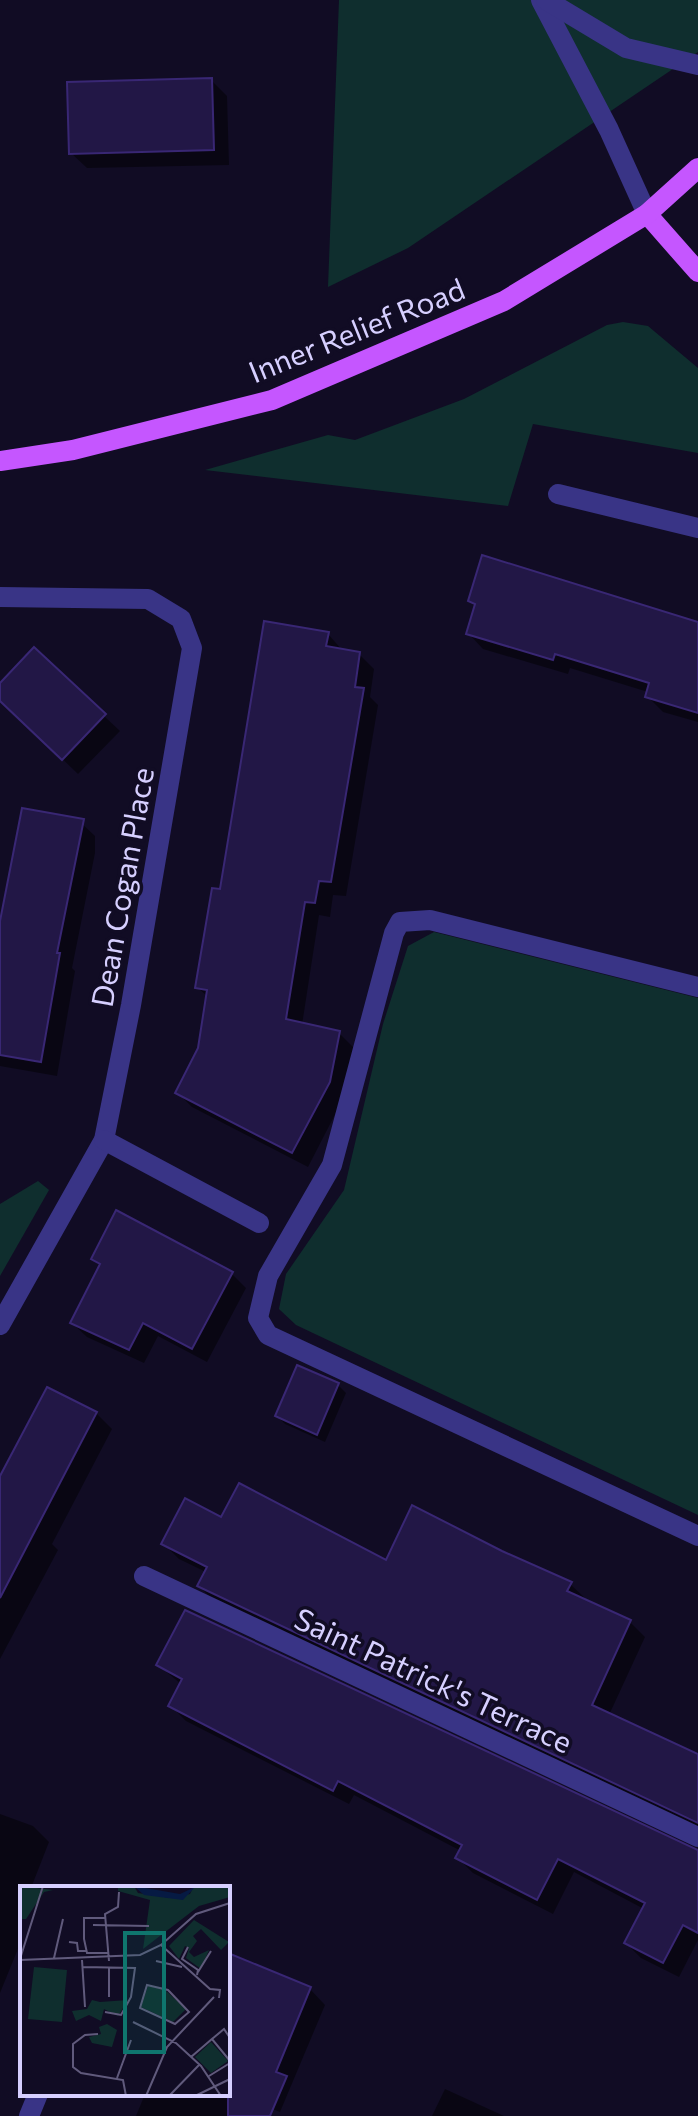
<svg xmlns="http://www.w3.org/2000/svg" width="698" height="2116" font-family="Commissioner,sans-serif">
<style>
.green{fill:#0f2e2e}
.shadow{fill:#0007}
.building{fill:#221746;stroke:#392774;stroke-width:2}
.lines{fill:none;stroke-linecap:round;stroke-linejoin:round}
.minor{stroke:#393486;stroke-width:20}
.major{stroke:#c556ff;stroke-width:20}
.labels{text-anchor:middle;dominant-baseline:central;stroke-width:7;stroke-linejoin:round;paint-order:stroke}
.street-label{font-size:30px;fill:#d6cfff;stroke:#110c24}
.inset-road{fill:none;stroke:#605a7c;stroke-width:2}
.view{fill:#0f766e;fill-opacity:0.15;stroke:#0f766e;stroke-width:4}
.inset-edge{fill:none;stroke:#d6cfff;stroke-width:4}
</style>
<rect width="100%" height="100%" fill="#110c24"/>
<!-- green -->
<g class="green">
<path d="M339,0H698V52L408,248L328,287Z"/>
<path d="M623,322L648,326L698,368V453L533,424L508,506L205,470L328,435L355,440L464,399L607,325Z"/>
<path d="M434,932L698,998V1515L296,1325L279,1309L286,1274L344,1190L383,1024L408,946Z"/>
<path d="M38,1181L49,1190L0,1276V1204Z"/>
</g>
<!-- shadow -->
<g class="shadow">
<path d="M211,80L227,96L229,165L87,168L71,153Z"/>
<path d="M470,601L698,624V722L663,712L647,696L648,692L570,668L568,674L483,649L468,633L476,607Z"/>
<path d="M328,634L343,651L359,654L374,669L370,697L378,705L346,896L333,895L330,917L319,915L302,1025L339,1033L354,1048L344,1097L308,1167L192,1107L177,1092L200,1048L208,997L197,987L222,891Z"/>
<path d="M0,686L104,716L120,731L78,774L0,699Z"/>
<path d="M79,821L95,836V853L72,968L75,971L57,1076L0,1066V934Z"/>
<path d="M93,1259L232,1274L246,1288L207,1362L158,1336L144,1363L87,1337L72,1323L101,1267Z"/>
<path d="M338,1385L346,1393L325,1442L285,1424L277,1416Z"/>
<path d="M96,1413L112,1429L52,1544L58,1550L0,1659V1483Z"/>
<path d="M222,1519L387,1562L501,1553L570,1584L586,1599L585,1601L630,1622L645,1637L609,1715L698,1762V1829L214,1601L199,1586L206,1572L179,1559L164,1544Z"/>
<path d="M158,1665L698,1850V1940L679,1977L641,1958L626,1943L644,1909L574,1872L553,1914L473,1873L458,1858L461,1851L354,1795L349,1804L186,1721L171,1706L181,1684Z"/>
<path d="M0,1814L33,1826L49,1842L31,1888H22V1939L0,1993Z"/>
<path d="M228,1956L310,1989L325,2005L280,2112L263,2105L258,2116H136L145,2094H228Z"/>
<path d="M445,2089L504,2116H432Z"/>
</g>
<!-- building -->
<g class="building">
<path d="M212,78L214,150L69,154L67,82Z"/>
<path d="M482,555L698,622V713L645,697L649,683L555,654L553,660L466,634L475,604L468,601Z"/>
<path d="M264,621L329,632L326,646L360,652L355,687L364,688L331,882L319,881L315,903L305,902L286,1019L340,1031L330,1082L292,1153L175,1093L198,1048L207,990L195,988L212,888L220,889Z"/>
<path d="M34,647L106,714L62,760L0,701V683Z"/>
<path d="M22,808L84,819L57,953H60L41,1062L0,1055V921Z"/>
<path d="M116,1210L233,1272L192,1349L143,1323L129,1350L70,1323L100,1264L91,1259Z"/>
<path d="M297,1365L339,1383L317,1435L275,1416Z"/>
<path d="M47,1387L97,1412L0,1598V1476Z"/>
<path d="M239,1483L386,1560L412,1505L502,1551L572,1582L567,1591L631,1620L592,1705L698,1754V1823L197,1586L207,1567L161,1544L185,1498L221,1517Z"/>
<path d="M185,1610L698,1850V1933L683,1925L663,1963L624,1943L645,1903L558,1859L537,1900L455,1858L462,1845L338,1781L333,1791L168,1706L182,1679L156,1665Z"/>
<path d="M228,1953L311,1987L276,2072L287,2076L270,2116H228Z"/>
</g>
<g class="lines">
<!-- minor -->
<g class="minor">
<path d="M541,0L609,130L647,214"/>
<path d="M546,0L626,48L698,65"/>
<path d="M558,494L698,528"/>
<path d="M0,597L148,599L181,619L192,648L131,1005L104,1140L0,1325"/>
<path d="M698,987L430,920L400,922L394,933L332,1165L268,1276L258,1318L268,1335L698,1536"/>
<path d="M104,1140L259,1223"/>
<path d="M144,1576L698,1837"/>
<path d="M29,2116L38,2094"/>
</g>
<!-- major -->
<g class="major">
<path d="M647,214L698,272"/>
<path d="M0,461L73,450L272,400L504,301L647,214L698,168"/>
</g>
</g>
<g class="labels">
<!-- street labels -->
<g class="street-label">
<text transform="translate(356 329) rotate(-22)">Inner Relief Road</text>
<text transform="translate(121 887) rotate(-80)">Dean Cogan Place</text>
<text transform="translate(434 1679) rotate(25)">Saint Patrick's Terrace</text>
</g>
</g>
<!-- overview -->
<g transform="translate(20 1886)">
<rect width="210" height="210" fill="#110c24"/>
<path d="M0,0L33,4L24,6L6,33H0ZM114,0L118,7L150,12L170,8L174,0H210V11L179,20L123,63L130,14L98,5V1H77ZM174,34L209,56L201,64L181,43L173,50L177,55L169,66L174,71L189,64L181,83L166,72L169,62L165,60L159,73L149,60ZM14,81L47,84L42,136L8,133ZM128,100L144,103L166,123L153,136L121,121ZM72,114L80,116L108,114L98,130L84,123L81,135L69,129L56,135L52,125L67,123ZM87,138L97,144L92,161L72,157L69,151L81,148L79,141ZM191,156L208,175L191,187L175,171Z" fill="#0f2e2e"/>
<path d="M114,0L160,8L175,1L163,14L124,9Z" fill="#061a43"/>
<path class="inset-road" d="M85,32H64V53L67,67H88M73,39L129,40M49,56L57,57L58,65H67M141,59L190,103L200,104L199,112M168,61L162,73L178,84L177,89M34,72L43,33M0,73L23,0M0,74L120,69L141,59L176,28L210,17M62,74L65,121M89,75L85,28L98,21L99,6M136,75L162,81M63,81L115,82L111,111L101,129L85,126M89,81V111M178,86L191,65M127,99L148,104L169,126L155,138L120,122ZM113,136L156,157L181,180L201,210M78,148L65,149L53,158V181L61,187L103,194L106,210M192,153L204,143L210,152M171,171L192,153L210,175M189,190L210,177M97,192L111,154M126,210L147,161L194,111M149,210L179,179M175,210L210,193"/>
<path class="view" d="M105,47H144V166H105Z"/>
<rect width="210" height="210" class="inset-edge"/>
</g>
</svg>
